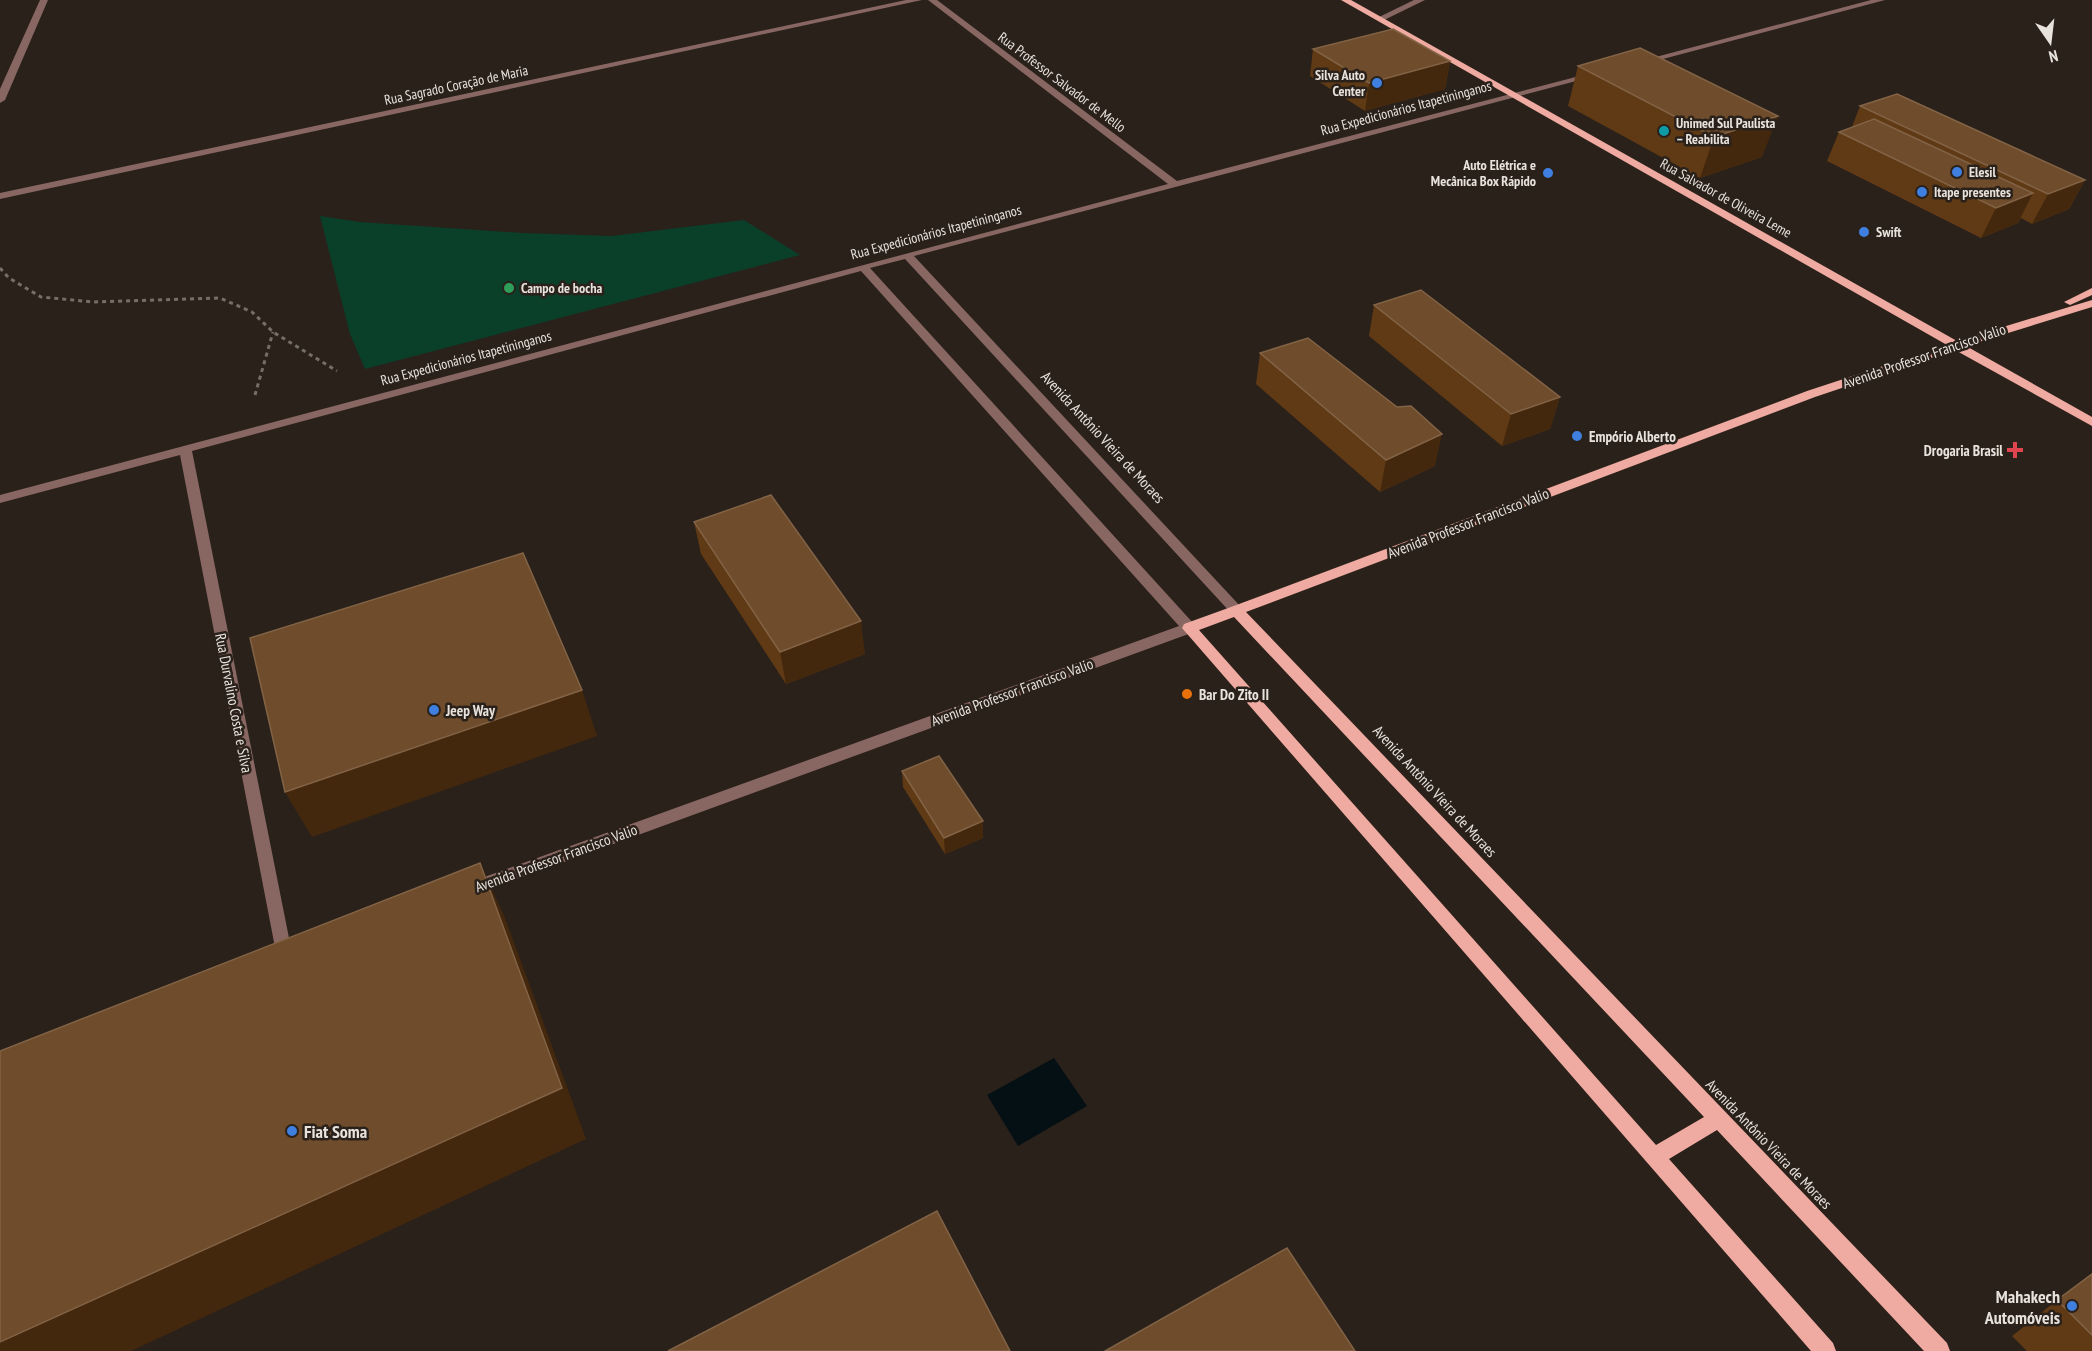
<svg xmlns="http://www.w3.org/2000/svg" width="2092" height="1351" font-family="'PT Sans Narrow',sans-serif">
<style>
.green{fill:#0a3f2a}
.water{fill:#051014}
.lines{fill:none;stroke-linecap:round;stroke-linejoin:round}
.path{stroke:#766e68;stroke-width:3;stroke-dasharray:4 4;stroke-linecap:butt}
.minor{fill:#886762;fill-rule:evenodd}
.major{fill:#efaba1;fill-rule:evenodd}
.wall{fill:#603a15}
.shaded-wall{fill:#44280e}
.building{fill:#6f4c2b;stroke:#826346;stroke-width:1.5}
.shop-dot{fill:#3f7fe0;stroke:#2a211a;stroke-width:2}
.culture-dot{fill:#0f9aa8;stroke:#2a211a;stroke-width:2}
.leisure-dot{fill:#2e9e5b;stroke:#2a211a;stroke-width:2}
.health-dot{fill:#e0444e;stroke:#2a211a;stroke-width:2}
.food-dot{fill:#e8710a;stroke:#2a211a;stroke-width:2}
.labels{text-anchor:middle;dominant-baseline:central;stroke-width:5;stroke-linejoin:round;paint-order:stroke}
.far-poi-label{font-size:14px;font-weight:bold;fill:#e8e2dd;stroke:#2a211a;text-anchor:start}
.far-street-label{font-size:14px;fill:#e8e2dd;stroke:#2a211a}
.street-label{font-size:15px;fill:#e8e2dd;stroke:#2a211a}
.poi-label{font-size:15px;font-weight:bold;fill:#e8e2dd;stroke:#2a211a;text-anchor:start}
.near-poi-label{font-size:18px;font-weight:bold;fill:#e8e2dd;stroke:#2a211a;text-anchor:start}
</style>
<rect width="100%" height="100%" fill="#2a211a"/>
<!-- green -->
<path class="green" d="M320,216L360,222L522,233L611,236L744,220L800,255L365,369L350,334Z"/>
<!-- water -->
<path class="water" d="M1054,1058L1087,1106L1018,1146L987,1095Z"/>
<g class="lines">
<!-- path -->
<g class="path">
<path d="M0,268L9,278L41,297L94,302L220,298L252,312L273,332L337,371"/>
<path d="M255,395L273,332"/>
</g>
<!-- minor -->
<g class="minor">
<path d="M40,0H48L5,100L0,103V89Z"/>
<path d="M906,0H922L0,199V193Z"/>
<path d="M928,0H937L1177,181L1591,73L1599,75L914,256L1241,607L1243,610L1236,615L1231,613L905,259L870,268L1194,624L1196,628L1194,632L471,896L465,894L462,889L465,884L1179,626L861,271L192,451L293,958L290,963L284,966L278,963L180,455L0,503V495L1168,184Z"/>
<path d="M1414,0H1425L1382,21L1375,19Z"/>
<path d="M1871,0H1885L1644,64L1637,62Z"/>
</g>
<!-- major -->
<g class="major">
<path d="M1341,0H1351L1957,341L2092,300V307L1966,346L2092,417V426L1955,350L1815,397L1246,612L1947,1343L1950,1351H1924L1717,1130L1669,1159L1833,1343L1836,1351H1811L1182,628L1184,624L1231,607L1807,391L1947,345ZM1234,617L1704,1117L1656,1145L1199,630Z"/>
<path d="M2092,288V295L2070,305L2064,302Z"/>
</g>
</g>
<!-- wall -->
<g class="wall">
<path d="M1313,49L1450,61L1445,89L1365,111L1310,76Z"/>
<path d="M1578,66L1762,157L1700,178L1568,106Z"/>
<path d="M1860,106L2085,180L2069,209L2032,224L2021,218L2018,223L1981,238L1827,161L1839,132L1852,127Z"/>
<path d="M1374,305L1560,397L1550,429L1502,446L1369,336Z"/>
<path d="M1260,353L1435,466L1380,492L1256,384Z"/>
<path d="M694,522L865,654L786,684L701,554Z"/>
<path d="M902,771L983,838L945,854L903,787Z"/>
<path d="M2092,1274V1351H2027L2012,1336L2057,1300Z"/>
</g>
<!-- shaded-wall -->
<g class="shaded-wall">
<path d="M1450,61L1445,89L1365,111L1369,83Z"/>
<path d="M1778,116L1762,157L1700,178L1714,137Z"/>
<path d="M2085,180L2069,209L2032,224L2048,194Z"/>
<path d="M2033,193L2018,223L1981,238L1996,208Z"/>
<path d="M1560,397L1550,429L1502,446L1511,414Z"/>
<path d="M1442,434L1435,466L1380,492L1386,460Z"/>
<path d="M861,621L865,654L786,684L780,652Z"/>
<path d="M582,690L597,736L312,837L285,792Z"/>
<path d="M983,821V838L945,854L944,838Z"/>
<path d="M480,863L505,918L586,1139L131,1351H0V1342Z"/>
</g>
<!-- building -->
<g class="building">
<path d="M1393,29L1450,61L1369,83L1313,49Z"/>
<path d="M1640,48L1778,116L1714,137L1578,66Z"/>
<path d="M1897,94L2085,180L2048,194L1860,106Z"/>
<path d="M1874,119L2033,193L1996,208L1839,132Z"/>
<path d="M1421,290L1560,397L1511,414L1374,305Z"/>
<path d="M1308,338L1397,407L1411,406L1442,434L1386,460L1260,353Z"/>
<path d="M771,495L861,621L780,652L694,522Z"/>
<path d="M523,553L582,690L285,792L250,638Z"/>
<path d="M939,756L983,821L944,838L902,771Z"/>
<path d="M480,863L562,1088L0,1342V1051Z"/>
<path d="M937,1211L1010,1351H668Z"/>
<path d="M1287,1248L1355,1351H1105Z"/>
<path d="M2092,1274V1335L2057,1300Z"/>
</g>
<!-- markers -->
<g class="shop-dot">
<circle cx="1377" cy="83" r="6"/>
<circle cx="1957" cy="172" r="6"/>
<circle cx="1548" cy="173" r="6"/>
<circle cx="1922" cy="192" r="6"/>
<circle cx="1864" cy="232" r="6"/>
<circle cx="1577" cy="436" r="6"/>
<circle cx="434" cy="710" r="6"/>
<circle cx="292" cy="1131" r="6"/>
<circle cx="2072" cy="1306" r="6"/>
</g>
<circle class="culture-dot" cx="1664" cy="131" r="6"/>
<circle class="leisure-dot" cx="509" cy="288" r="6"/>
<path class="health-dot" d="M2012 441h6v6h6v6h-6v6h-6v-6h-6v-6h6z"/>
<circle class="food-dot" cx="1187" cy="694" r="6"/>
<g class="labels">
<!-- far-poi labels -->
<g class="far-poi-label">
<text x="1365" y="75" text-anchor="end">Silva Auto<tspan x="1365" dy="16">Center</tspan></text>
<text x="1676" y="123">Unimed Sul Paulista<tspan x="1676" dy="16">– Reabilita</tspan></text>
<text x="1536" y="165" text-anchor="end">Auto Elétrica e<tspan x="1536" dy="16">Mecânica Box Rápido</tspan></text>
<text x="1969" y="172">Elesil</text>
<text x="1934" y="192">Itape presentes</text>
<text x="1876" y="232">Swift</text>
<text x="521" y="288">Campo de bocha</text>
</g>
<!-- far-street labels -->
<g class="far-street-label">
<text transform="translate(1062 82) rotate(37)">Rua Professor Salvador de Mello</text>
<text transform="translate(456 85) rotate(-12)">Rua Sagrado Coração de Maria</text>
<text transform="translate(1406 108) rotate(-15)">Rua Expedicionários Itapetininganos</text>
<text transform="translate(1726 198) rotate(29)">Rua Salvador de Oliveira Leme</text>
<text transform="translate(936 232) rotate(-15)">Rua Expedicionários Itapetininganos</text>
<text transform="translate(466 358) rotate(-15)">Rua Expedicionários Itapetininganos</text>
</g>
<!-- street labels -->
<g class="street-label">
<text transform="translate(1924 356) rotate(-19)">Avenida Professor Francisco Valio</text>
<text transform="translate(1103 437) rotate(47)">Avenida Antônio Vieira de Moraes</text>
<text transform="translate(1468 523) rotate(-21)">Avenida Professor Francisco Valio</text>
<text transform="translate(1012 692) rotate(-20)">Avenida Professor Francisco Valio</text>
<text transform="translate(234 703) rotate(79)">Rua Durvalino Costa e Silva</text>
<text transform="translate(1435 791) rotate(47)">Avenida Antônio Vieira de Moraes</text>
<text transform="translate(556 858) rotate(-20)">Avenida Professor Francisco Valio</text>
<text transform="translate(1769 1144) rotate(46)">Avenida Antônio Vieira de Moraes</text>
</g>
<!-- poi labels -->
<g class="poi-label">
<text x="1589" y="436">Empório Alberto</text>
<text x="2003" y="450" text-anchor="end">Drogaria Brasil</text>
<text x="1199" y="694">Bar Do Zito II</text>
<text x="446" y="710">Jeep Way</text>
</g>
<!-- near-poi labels -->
<g class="near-poi-label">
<text x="304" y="1131">Fiat Soma</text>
<text x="2060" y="1296" text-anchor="end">Mahakech<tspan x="2060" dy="21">Automóveis</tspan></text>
</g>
</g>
<!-- north arrow -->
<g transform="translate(2050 42) rotate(166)" stroke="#2a211a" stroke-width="4.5" paint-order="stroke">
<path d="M0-4.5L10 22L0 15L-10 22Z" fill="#e8e2dd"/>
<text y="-9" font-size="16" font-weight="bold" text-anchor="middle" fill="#e8e2dd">N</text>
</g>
</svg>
